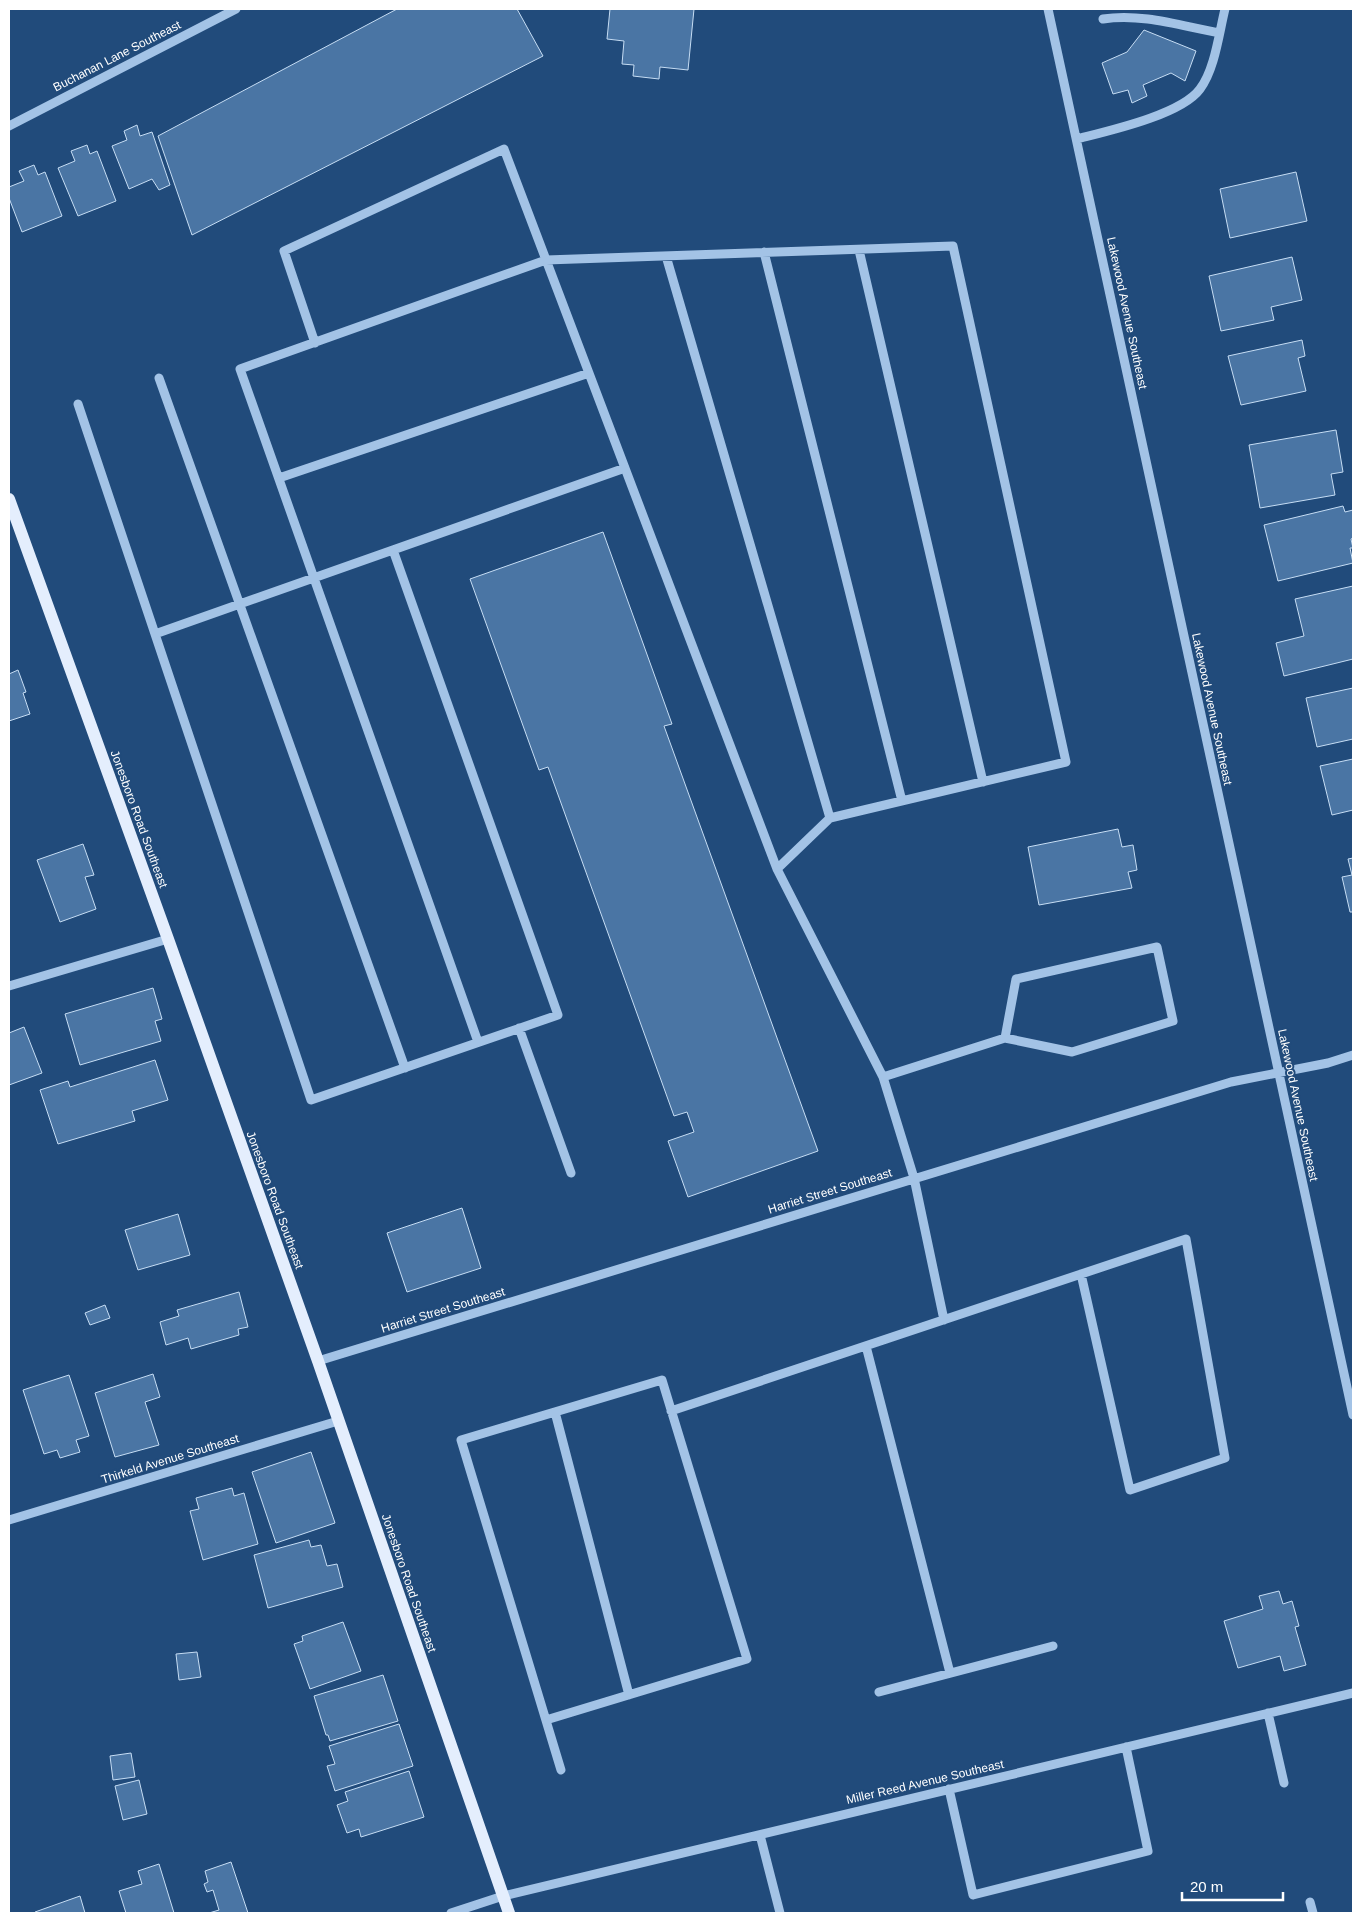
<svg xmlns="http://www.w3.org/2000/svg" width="1362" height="1922" font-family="Helvetica,sans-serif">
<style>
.building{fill:#4a75a4;stroke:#c6ddf4}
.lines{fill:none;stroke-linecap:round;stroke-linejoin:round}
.minor{stroke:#a3c3e6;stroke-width:9}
.major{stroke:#e4eefd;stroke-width:12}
.labels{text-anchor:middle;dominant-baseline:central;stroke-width:4;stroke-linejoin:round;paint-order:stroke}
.street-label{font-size:12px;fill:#fff;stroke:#214b7b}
</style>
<rect width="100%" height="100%" fill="#214b7b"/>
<path class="building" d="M397 9H517L543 56 192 235 158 136Z
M610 9H694L688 70 660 67 659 79 633 76 634 65 622 64 624 41 607 39Z
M1144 30 1196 51 1185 81 1171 73 1143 85 1147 96 1132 103 1128 90 1113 94 1102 63 1127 52Z
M137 125 140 136 152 132 170 185 159 190 152 179 129 189 112 146 127 140 124 131Z
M87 145 90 154 97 151 116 201 78 216 58 168 75 161 71 151Z
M34 165 38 175 45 172 62 216 22 232 9 198V187L24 181 19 171Z
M1296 172 1307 221 1230 238 1220 189Z
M1292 257 1302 300 1271 307 1274 320 1221 331 1209 276Z
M1302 340 1305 356 1298 358 1306 391 1241 405 1228 356Z
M1336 430 1343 472 1331 474 1335 495 1260 508 1249 445Z
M1343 506 1345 512 1353 510V538L1351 539 1353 548H1350L1353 563 1278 581 1264 525Z
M603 532 672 724 664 726 818 1151 688 1197 668 1141 694 1132 687 1112 674 1116 548 767 539 770 470 579Z
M1353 586V659L1284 676 1276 643 1304 636 1295 599Z
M18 670 26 692 23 693 30 714 9 721V674Z
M1353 688V739L1317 747 1306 698Z
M1353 759V810L1332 815 1320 766Z
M1118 829 1122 847 1133 845 1137 870 1128 872 1132 888 1039 905 1028 847Z
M83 844 94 875 85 877 96 909 60 922 37 860Z
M1353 858V912H1350L1342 877 1352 875 1348 859Z
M153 988 162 1019 155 1021 161 1041 80 1065 65 1014Z
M24 1027 42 1073 9 1085V1033Z
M155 1060 168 1100 132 1111 135 1121 58 1144 40 1090 68 1081 70 1087Z
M462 1208 481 1268 407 1292 387 1233Z
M178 1214 190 1255 138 1270 125 1230Z
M239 1292 248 1327 238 1329 239 1335 191 1349 188 1338 166 1345 160 1322 179 1316 177 1310Z
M105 1305 110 1318 90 1325 85 1313Z
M153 1374 160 1397 145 1402 159 1445 115 1457 95 1393Z
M69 1375 89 1436 76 1440 80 1452 60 1458 57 1450 44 1454 23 1390Z
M311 1452 335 1523 276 1543 252 1472Z
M232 1488 234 1496 244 1493 258 1544 203 1560 190 1511 199 1509 196 1498Z
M309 1540 311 1547 321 1545 327 1566 337 1564 343 1587 268 1608 254 1555Z
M1279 1591 1283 1604 1292 1601 1299 1626 1295 1627 1306 1665 1284 1671 1280 1656 1238 1668 1224 1621 1263 1609 1259 1596Z
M343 1622 361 1671 310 1689 294 1644 303 1641 302 1636Z
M197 1652 201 1677 179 1680 176 1654Z
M383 1675 398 1721 330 1741 328 1735H326L314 1696Z
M399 1724 413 1766 335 1791 327 1766 335 1764 329 1746Z
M131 1753 135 1777 113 1780 110 1756Z
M409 1771 424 1817 361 1837 359 1829 347 1833 337 1805 348 1801 345 1792Z
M139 1780 147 1814 123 1820 115 1786Z
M231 1862 248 1913H209L219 1910 213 1890 207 1892 204 1884 208 1882 205 1871Z
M159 1864 174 1913H126L119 1891 142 1884 138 1871Z
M80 1896 85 1913H35V1912Z"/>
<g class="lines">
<path class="minor" d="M1048 9 1353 1415
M1103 19C1142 13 1181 26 1219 33
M9 126 236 9
M1077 139C1108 131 1181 115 1200 89 1215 69 1219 33 1225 9
M859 250 983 782
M764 252 902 801
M666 256 830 818
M315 343 284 251 504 149 777 869 883 1077 914 1178 944 1320
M159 378 405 1068
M78 404 311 1100 558 1015 393 550
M279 478 589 373
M155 634 625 468
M9 986 168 939
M519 1028 571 1173
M478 1042 240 369 546 260 953 246 1066 762 830 818 777 869
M883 1077 1005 1038 1072 1052 1173 1021 1157 947 1016 979 1005 1038
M866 1346 950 1673
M318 1361 1231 1082 1328 1063 1353 1055
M671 1411 1186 1239 1225 1458 1130 1490 1081 1274
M555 1412 629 1695
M9 1520 338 1421
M879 1692 1053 1646
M1268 1713 1284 1783
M546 1720 747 1659 662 1380 461 1440 561 1770
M949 1789 973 1895 1148 1851 1126 1747
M760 1835 780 1913
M1310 1902 1313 1913
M451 1913 503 1896 1353 1693"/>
<path class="major" d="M9 499 168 939 318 1361 509 1913"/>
</g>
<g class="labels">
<g class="street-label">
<text transform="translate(117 56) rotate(-27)">Buchanan Lane Southeast</text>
<text transform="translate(1127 313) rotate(78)">Lakewood Avenue Southeast</text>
<text transform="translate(1212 709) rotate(78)">Lakewood Avenue Southeast</text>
<text transform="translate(139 819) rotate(70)">Jonesboro Road Southeast</text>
<text transform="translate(1298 1105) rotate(78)">Lakewood Avenue Southeast</text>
<text transform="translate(830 1191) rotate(-17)">Harriet Street Southeast</text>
<text transform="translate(275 1200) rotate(70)">Jonesboro Road Southeast</text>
<text transform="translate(443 1310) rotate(-17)">Harriet Street Southeast</text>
<text transform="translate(170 1459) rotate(-17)">Thirkeld Avenue Southeast</text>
<text transform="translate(409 1583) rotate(71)">Jonesboro Road Southeast</text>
<text transform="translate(925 1782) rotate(-13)">Miller Reed Avenue Southeast</text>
</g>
</g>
<rect width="1362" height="1922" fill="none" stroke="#ffffff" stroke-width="20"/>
<path d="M1182 1892v8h101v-8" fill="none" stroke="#ffffff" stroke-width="2.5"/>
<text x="1190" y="1892" font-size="15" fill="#ffffff" stroke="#214b7b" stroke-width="4" paint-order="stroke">20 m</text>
</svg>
